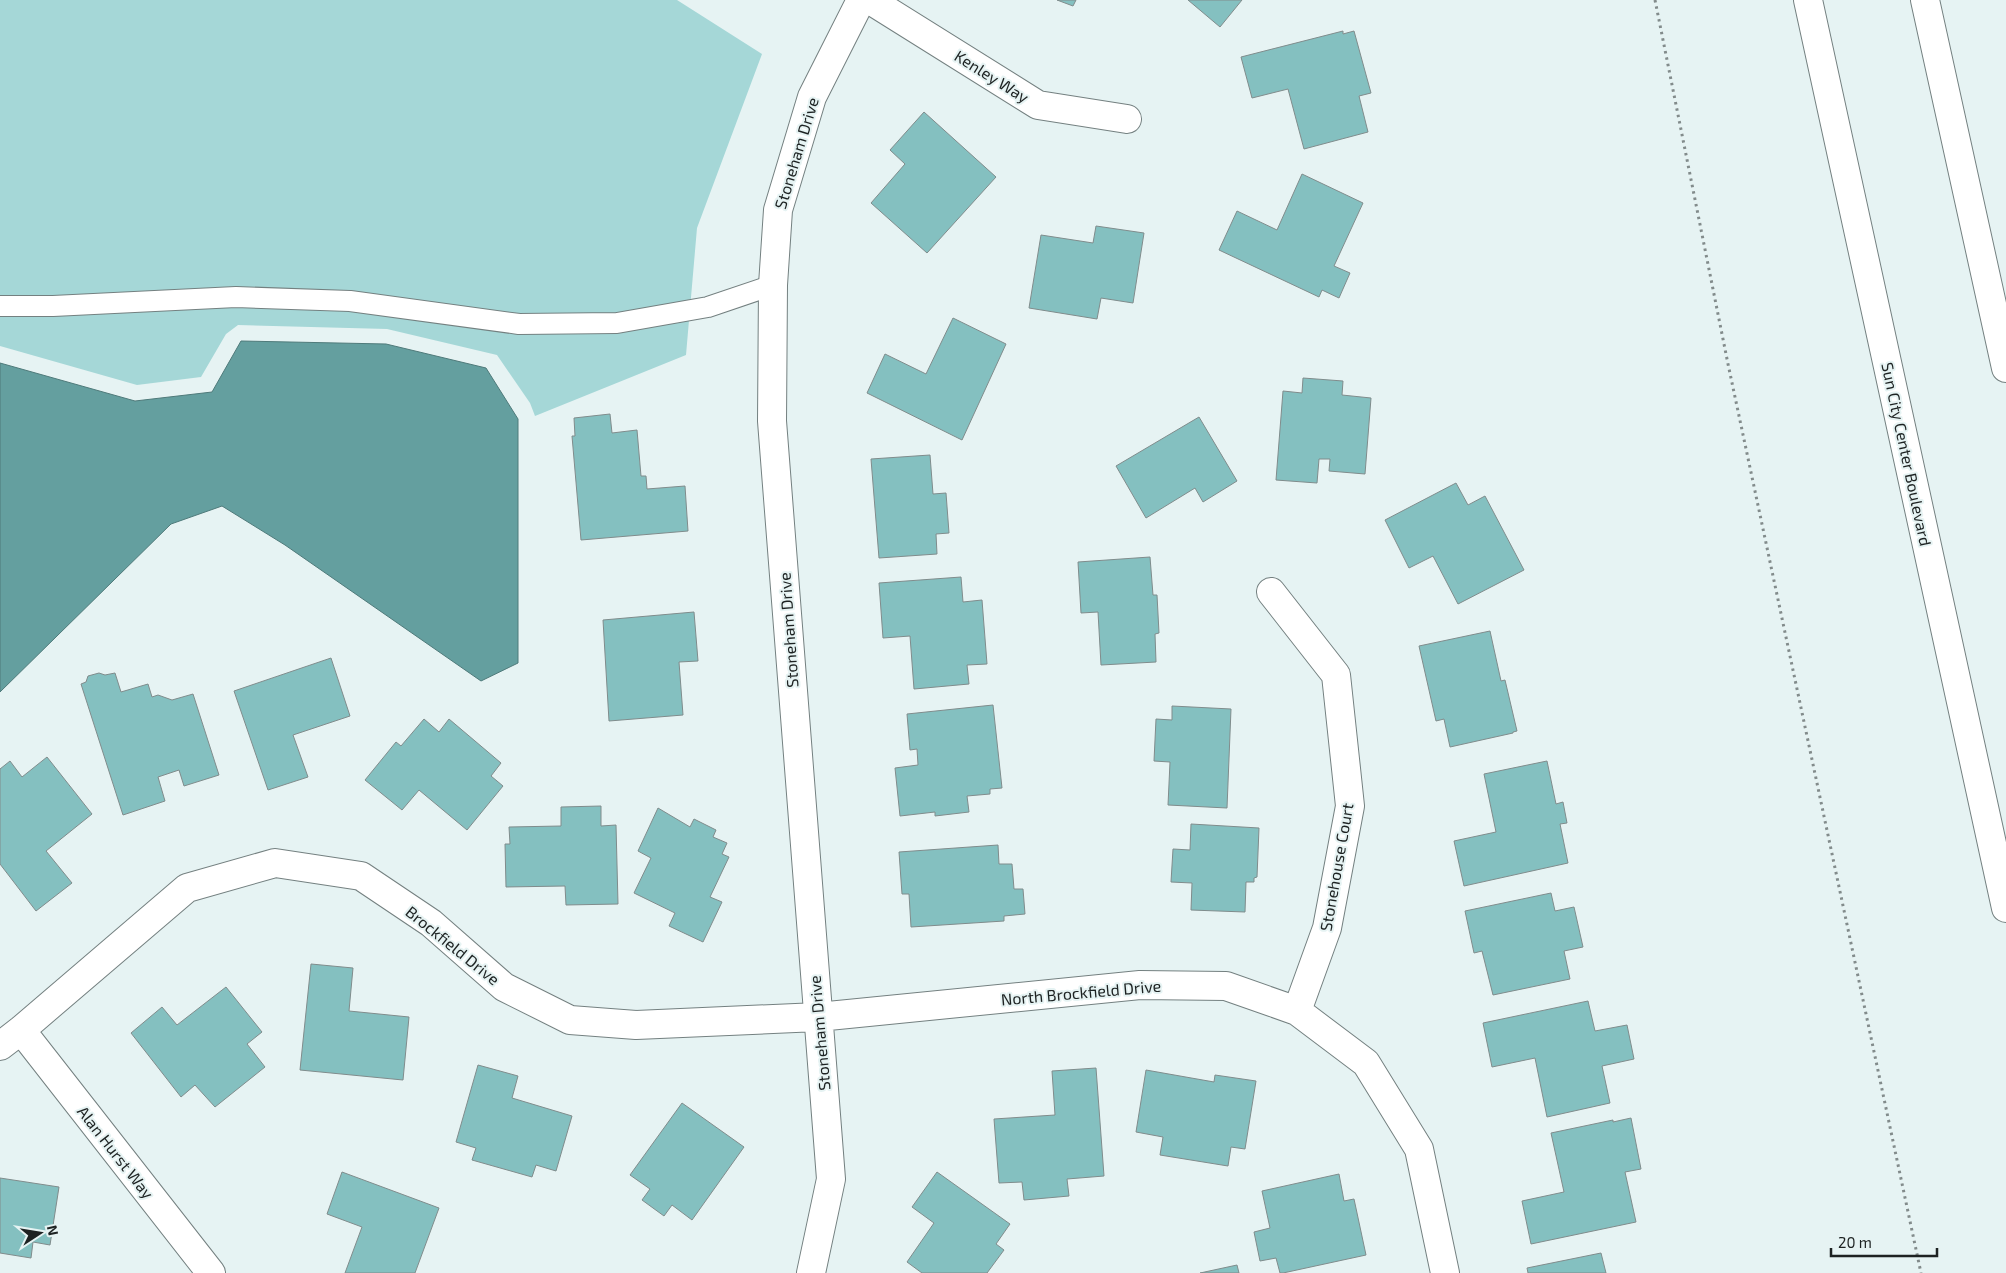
<svg xmlns="http://www.w3.org/2000/svg" width="2006" height="1273" font-family="'Exo 2',sans-serif">
<style>
.green{fill:#a5d7d7}
.water{fill:#649f9f;stroke:#4f7a7a}
.building{fill:#84c0c0;stroke:#808c8c}
.lines{fill:none;stroke-linecap:round;stroke-linejoin:round}
.lane-casing{stroke:#748080;stroke-width:22}
.street-casing{stroke:#748080;stroke-width:30}
.secondary-casing{stroke:#748080;stroke-width:30}
.path{stroke:#828b8b;stroke-width:3;stroke-dasharray:2.5 4;stroke-linecap:butt}
.lane{stroke:#fff;stroke-width:20}
.street{stroke:#fff;stroke-width:28}
.secondary{stroke:#fff;stroke-width:28}
.labels{text-anchor:middle;dominant-baseline:central;stroke-width:4;stroke-linejoin:round;paint-order:stroke}
.street-label{font-size:16px;fill:#1d2222;stroke:#e6f3f3}
</style>
<rect width="100%" height="100%" fill="#e6f3f3"/>
<path class="green" d="M0 0H677L762 54 697 228 686 355 535 416 530 403 497 355 387 329 238 325 226 334 201 377 137 385 0 346Z"/>
<path class="water" d="M241 341 386 344 486 368 518 419V663L481 681 285 545 222 506 171 524 0 692V363L135 401 212 392Z"/>
<path class="building" d="M1057 0H1076L1073 6Z
M1188 0H1242L1220 27Z
M1343 31V34L1354 31 1371 93 1359 96 1368 132 1304 149 1288 89 1252 98 1241 57Z
M924 112 996 177 927 253 871 203 905 164 890 150Z
M1302 174 1363 203 1334 266 1350 273 1339 298 1322 290 1319 297 1219 250 1237 211 1277 230Z
M1096 226 1144 233 1133 303 1101 298 1097 319 1029 308 1041 235 1093 243Z
M953 318 1006 344 962 440 867 393 885 354 926 374Z
M1303 378 1343 381 1342 395 1371 398 1365 474 1329 471 1330 459H1319L1317 483 1276 480 1283 391 1302 393Z
M610 414 612 433 637 430 641 476H646L647 489 685 486 688 531 581 540 572 436H575L574 418Z
M1199 417 1237 481 1203 502 1195 488 1146 518 1116 466Z
M930 455 933 494 946 493 949 533 936 534 937 554 879 558 871 459Z
M1456 483 1468 505 1485 496 1524 570 1458 604 1433 556 1409 568 1385 520Z
M1150 557 1153 595H1157L1159 633 1155 634 1156 662 1101 665 1098 612 1081 613 1078 562Z
M961 577 963 602 982 600 987 664 967 665 969 684 914 689 910 636 883 638 879 583Z
M694 612 698 661 679 662 683 715 609 721 603 620Z
M1490 631 1501 681 1505 680 1517 731 1513 732V733L1450 747 1444 719 1436 721 1419 646Z
M331 658 350 716 293 735 308 777 268 790 234 691Z
M99 673 105 675 115 673 121 692 148 684 152 697 158 695 172 700 193 694 219 775 184 786 179 770 158 777 165 801 123 815 81 684 86 682 88 676Z
M993 705 1002 788 990 789V794L967 796 969 812 935 816V812L900 816 895 768 918 765 917 749 910 750 907 714Z
M1172 706 1231 709 1227 808 1168 805 1170 762 1154 761 1156 719 1172 720Z
M424 719 439 732 449 719 501 763 491 776 503 786 467 830 419 790 402 810 365 780 396 742 401 746Z
M47 757 92 814 46 851 72 883 36 911 0 864V769L10 761 22 777Z
M1547 761 1556 804 1563 802 1567 823 1560 824 1568 863 1464 886 1454 841 1496 832 1484 774Z
M601 806V826L616 825 618 904 566 905 565 886 506 887 505 844H510L509 827 561 826V807Z
M658 808 690 827 694 819 716 830 713 837 727 843 722 854 729 857 710 897 722 902 703 942 669 926 675 913 634 893 651 858 638 851Z
M1191 824 1259 828 1257 877 1254 878V882H1246L1245 912 1191 910 1192 883 1171 882 1173 849 1190 850Z
M998 845 999 864H1012L1014 889H1023L1025 914 1004 916V921L911 927 909 894H902L899 852Z
M1551 893 1555 911 1574 907 1583 947 1564 951 1570 979 1493 995 1482 951 1474 953 1465 911Z
M311 964 353 968 349 1011 409 1017 403 1080 300 1070Z
M226 987 262 1032 247 1044 265 1067 215 1107 195 1085 181 1097 131 1033 162 1007 177 1025Z
M1588 1001 1595 1031 1627 1025 1634 1059 1602 1066 1610 1103 1547 1117 1535 1058 1492 1067 1483 1023Z
M478 1065 518 1076 512 1098 572 1116 556 1171 536 1165 532 1177 472 1160 476 1148 456 1142Z
M1096 1068 1104 1176 1067 1179 1069 1196 1024 1200 1022 1182 999 1183 994 1119 1055 1115 1052 1071Z
M1146 1070 1214 1082 1215 1075 1256 1081 1245 1149 1231 1147 1228 1166 1160 1155 1163 1137 1136 1132Z
M682 1103 744 1147 692 1220 672 1205 664 1216 642 1200 650 1189 630 1175Z
M1631 1118 1641 1169 1625 1172 1636 1222 1531 1244 1522 1201 1564 1192 1551 1133 1613 1120V1122Z
M342 1172 439 1208 415 1273H345L362 1227 327 1214Z
M937 1172 1010 1224 996 1244 1004 1250 987 1273H922L907 1262 934 1223 912 1207Z
M1339 1174 1344 1201 1354 1199 1366 1255 1283 1273H1280L1276 1258 1260 1261 1254 1232 1270 1228 1262 1191Z
M0 1178 59 1187 50 1245 33 1242 31 1258 0 1253Z
M1601 1253 1606 1273H1528L1527 1268Z
M1237 1265 1239 1273H1200Z"/>
<g class="lines">
<defs>
<path id="lane" d="M0 306H53L236 297 350 301 519 324 617 323 708 307 773 285"/>
<path id="street" d="M870 0 1038 105 1127 119
M1271 592 1336 675 1350 806 1327 928 1297 1011
M21 1030 211 1273
M0 1046 21 1030 187 888 275 863 361 876 431 923 504 987 570 1020 636 1025 818 1017 1140 985 1226 986 1297 1011 1366 1063 1419 1149 1445 1273
M811 1273 831 1179 772 421 773 285 778 210 812 97 861 0"/>
<path id="secondary" d="M1808 0 2006 908
M1925 0 2006 368"/>
</defs>
<use href="#lane" class="lane-casing"/>
<use href="#street" class="street-casing"/>
<use href="#secondary" class="secondary-casing"/>
<path class="path" d="M1655 0 1728 364 1921 1273"/>
<use href="#lane" class="lane"/>
<use href="#street" class="street"/>
<use href="#secondary" class="secondary"/>
</g>
<g class="labels">
<g class="street-label">
<text transform="translate(992 76) rotate(32)">Kenley Way</text>
<text transform="translate(796 153) rotate(-73)">Stoneham Drive</text>
<text transform="translate(1907 454) rotate(78)">Sun City Center Boulevard</text>
<text transform="translate(788 630) rotate(-94)">Stoneham Drive</text>
<text transform="translate(1336 867) rotate(-80)">Stonehouse Court</text>
<text transform="translate(453 945) rotate(39)">Brockfield Drive</text>
<text transform="translate(1081 992) rotate(-5)">North Brockfield Drive</text>
<text transform="translate(819 1033) rotate(-95)">Stoneham Drive</text>
<text transform="translate(116 1152) rotate(52)">Alan Hurst Way</text>
</g>
</g>
<g transform="translate(40 1233) rotate(78)" stroke="#e6f3f3" stroke-width="4" paint-order="stroke">
<path d="M0-4L9 19L0 12L-9 19Z" fill="#1d2222"/>
<text y="-8" font-size="14" font-weight="bold" text-anchor="middle" fill="#1d2222">N</text>
</g>
<path d="M1831 1248v8h106v-8" fill="none" stroke="#1d2222" stroke-width="2.5"/>
<text x="1838" y="1248" font-size="15" fill="#1d2222" stroke="#e6f3f3" stroke-width="4" paint-order="stroke">20 m</text>
</svg>
